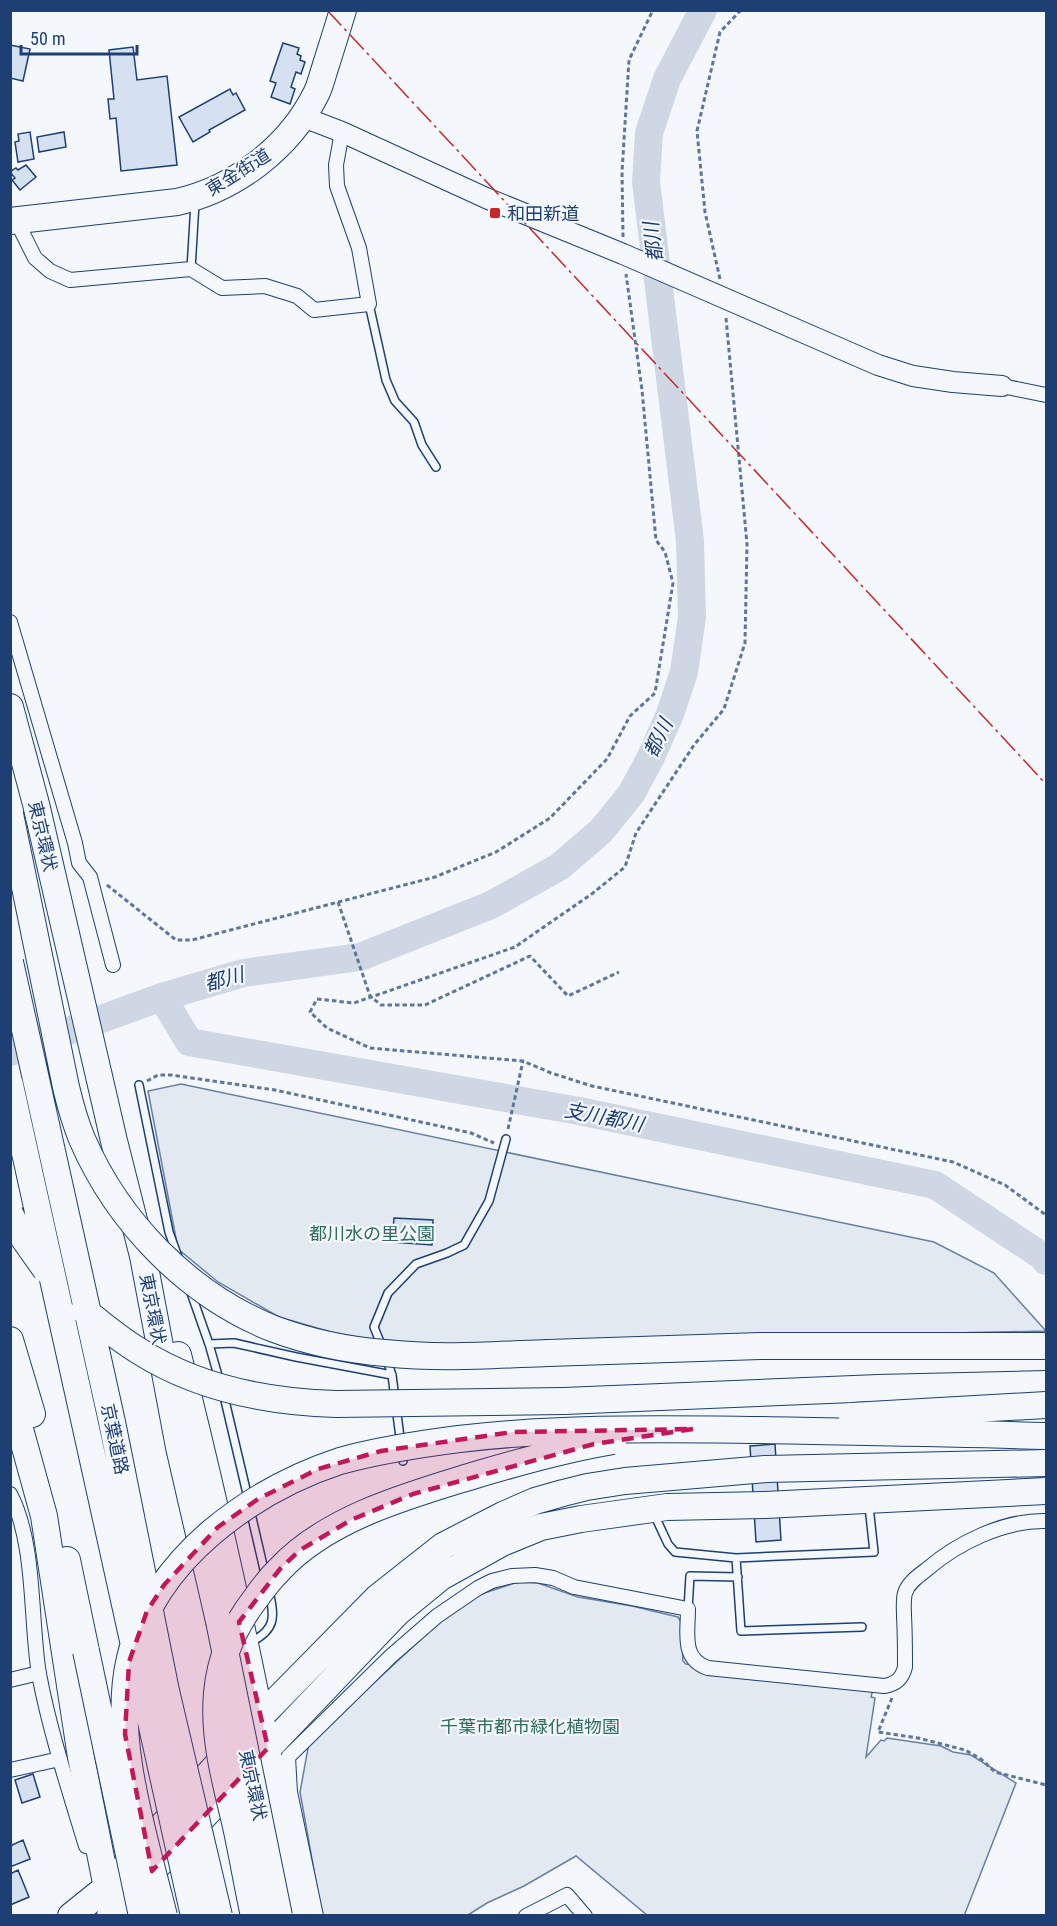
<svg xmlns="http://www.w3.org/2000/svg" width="1057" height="1926" font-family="'Roboto Condensed','Noto Sans JP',sans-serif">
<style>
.green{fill:#e3e9f0;stroke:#687fa3;stroke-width:1.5}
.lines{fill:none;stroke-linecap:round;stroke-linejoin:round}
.river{stroke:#cfd7e4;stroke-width:28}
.building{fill:#d5e0f0;stroke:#1d3f73;stroke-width:1.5}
.lane-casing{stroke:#1d3f73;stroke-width:10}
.street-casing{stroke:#1d3f73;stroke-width:16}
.secondary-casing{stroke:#1d3f73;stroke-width:22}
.highway-casing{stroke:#1d3f73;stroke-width:28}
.path{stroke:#5e769c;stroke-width:3;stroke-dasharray:4.5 3;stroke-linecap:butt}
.lane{stroke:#f4f7fb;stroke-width:7}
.street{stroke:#f4f7fb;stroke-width:14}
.secondary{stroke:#f4f7fb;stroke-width:20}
.highway{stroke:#f4f7fb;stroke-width:26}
.highway-bridge-casing{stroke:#1d3f73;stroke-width:28;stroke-linecap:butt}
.highway-bridge{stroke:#f4f7fb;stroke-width:26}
.power{stroke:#c62828;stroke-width:1.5;stroke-dasharray:21 4.5 3 4.5;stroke-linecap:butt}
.marked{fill:#c2185b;fill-opacity:0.2;stroke:#c2185b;stroke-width:4.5;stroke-dasharray:12 8;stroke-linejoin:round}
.poi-dot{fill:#c62828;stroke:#f4f7fb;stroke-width:2}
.labels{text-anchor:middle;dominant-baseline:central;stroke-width:4.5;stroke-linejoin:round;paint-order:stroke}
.street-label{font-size:18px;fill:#1d3f73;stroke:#f4f7fb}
.poi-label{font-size:18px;fill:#1d3f73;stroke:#f4f7fb;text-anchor:start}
.park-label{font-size:18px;fill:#2c6c60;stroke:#f4f7fb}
.water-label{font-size:20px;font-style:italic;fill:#1d3f73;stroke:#f4f7fb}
</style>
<rect width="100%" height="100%" fill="#f4f7fb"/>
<path class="green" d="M181 1084 934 1242 994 1273 1046 1331 418 1345 348 1337 279 1317 218 1282 178 1249 148 1091Z
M518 1582 538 1583 578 1597 632 1606 678 1617 681 1622 683 1661 686 1664 873 1689 871 1697 875 1698 866 1757 881 1740 884 1741 887 1738 941 1746 953 1752 971 1755 1016 1783 964 1916 647 1915 576 1856 524 1886 487 1903 468 1915H322L300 1792 309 1743 445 1617 475 1596Z"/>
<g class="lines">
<path class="river" d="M162 997 189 1042 579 1111 935 1185 1042 1256 1046 1261
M10 1052 162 997 243 973 360 957 491 905 559 867 601 831 631 794 650 759 670 714 684 672 692 617 690 541 646 182 649 133 667 79 703 10"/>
</g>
<path class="building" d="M283 43 299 48 297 54 301 56 300 60 305 62 301 74 296 72 291 87 295 89 290 104 271 97 276 83 270 81Z
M10 45 30 49 23 81 10 78Z
M133 47 137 80 167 76 177 165 121 171 116 118 110 119 108 99H114L109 50Z
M230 89 233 95 236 93 245 110 209 130 210 132 193 142 179 117Z
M30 132 34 159 18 162 15 142 19 141 18 134Z
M64 132 66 147 39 152 37 137Z
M26 165 36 177 20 190 12 180 15 178 10 172 16 168 18 170Z
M394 1218 433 1220 432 1245 392 1242Z
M775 1444 781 1540 756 1542 750 1446Z
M33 1774 40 1797 22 1803 15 1780Z
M23 1840 30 1859 10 1867V1846Z
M18 1870 29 1897 10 1905V1874Z"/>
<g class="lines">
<defs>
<path id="lane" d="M191 269 195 203
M369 304 386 380 395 401 414 422 422 445 436 467
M139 1085 169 1232 178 1257
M190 1290 209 1344 219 1379
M209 1344 234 1343 296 1357 392 1375
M382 1347 374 1327 388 1293 416 1264 447 1253 464 1245 489 1201 506 1139
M387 1360 392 1375 403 1461
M223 1392 248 1498
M250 1509 265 1574
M654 1514 668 1544 675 1552 736 1558 741 1631 862 1627
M736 1558 874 1552 869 1506
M688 1609 690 1576 738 1577
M249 1643C276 1630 275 1618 269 1591"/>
<path id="street" d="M16 220 35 258 50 271 70 280 191 269 222 288 265 286 297 296 314 310 369 304 359 248 337 186 336 165 342 132
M1002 386 1046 395
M10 622 75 843 79 863 90 877 113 965
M10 1494C36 1543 30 1620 39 1674 50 1732 69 1790 86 1846L98 1848
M10 1680 39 1673
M10 1770 60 1759
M316 1916 290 1792 288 1757 391 1656 437 1616 478 1588 492 1581 512 1576 535 1575 553 1578 574 1587 688 1609C688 1633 681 1659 708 1668L884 1686C896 1684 902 1679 905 1667 905 1650 905 1633 904 1616 904 1609 903 1600 905 1593 908 1583 918 1576 926 1570 957 1543 1004 1520 1046 1521
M526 1916 567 1895 585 1916"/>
<path id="secondary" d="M303 117 342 132 486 198 623 254 878 365 913 376 953 382 1002 386"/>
<path id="highway" d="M10 221 177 202C235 189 289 148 316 94 320 86 322 77 325 68 331 49 337 30 343 10
M10 707 36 804 114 1141 143 1256 179 1447 219 1621
M10 1340 32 1414
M548 1353 760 1346H1046
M178 1355C225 1540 264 1728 299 1916
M10 1393 44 1516 81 1757 109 1898
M564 1401 878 1388 1046 1384
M67 1560 86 1651
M71 1916 107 1887 261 1716 377 1598 443 1546 503 1515 535 1501 563 1493 587 1487 625 1481 766 1469 1046 1463
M110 1916 268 1748 397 1613 441 1577 502 1543 541 1527 581 1519 667 1507 765 1505 1046 1491"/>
</defs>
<use href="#lane" class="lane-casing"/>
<use href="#street" class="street-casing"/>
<use href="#secondary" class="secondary-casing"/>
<use href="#highway" class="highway-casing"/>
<path class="path" d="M623 237 622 172 629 60 653 10
M720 279 705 212 697 131 720 32 741 10
M726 318 747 544 745 643 724 709 694 745 636 833 625 867 593 893 515 947 354 1003 317 999 310 1012 327 1028 370 1048 523 1061 551 1073 592 1086 953 1162 1005 1185 1046 1215
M107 885 176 940H192L435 877 496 852 550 818 607 759 630 716 655 693 673 583 665 552 656 540 642 390 626 274
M338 902 370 996 381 1005H425L530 956 568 996 619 972
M147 1081 158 1075H171L275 1090 471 1133 494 1143
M508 1129 523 1061
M892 1698 878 1732 918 1738 965 1750 981 1759 995 1772 1046 1785"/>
<use href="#lane" class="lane"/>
<use href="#street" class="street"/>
<use href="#secondary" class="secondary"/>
<use href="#highway" class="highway"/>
<defs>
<path id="highway-bridge" d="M10 814 66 1087C70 1104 75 1122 82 1139 118 1222 188 1295 274 1329 309 1342 348 1350 385 1353 439 1359 494 1355 548 1353
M10 962 112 1422 166 1691 219 1916
M10 1085 194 1916
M10 1214 22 1236 46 1270
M84 1310C101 1324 119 1339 139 1351 197 1388 268 1402 336 1404L564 1401
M852 1416 1046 1405
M219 1621 279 1916
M86 1651 142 1916
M164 1916C145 1839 111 1736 130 1658 142 1608 173 1565 212 1532 249 1501 294 1476 340 1461 379 1450 420 1444 459 1439 561 1427 657 1429 759 1430 855 1432 951 1433 1046 1436
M254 1916C247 1884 242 1853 235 1822 225 1780 213 1737 217 1693 220 1658 235 1625 256 1598 263 1588 271 1578 279 1570 327 1518 407 1496 472 1476 519 1462 565 1449 613 1441"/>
</defs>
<use href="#highway-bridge" class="highway-bridge-casing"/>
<use href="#highway-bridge" class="highway-bridge"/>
<path class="power" d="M327 10 1046 784"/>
</g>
<path class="marked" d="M693 1429 594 1444 413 1494 351 1520 300 1550 280 1569 239 1622 268 1748 152 1871 125 1734 129 1662 147 1611 164 1585 218 1527 258 1499 318 1469 381 1451 513 1432Z"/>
<rect class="poi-dot" x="489" y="207" width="12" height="12" rx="3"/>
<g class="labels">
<g class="street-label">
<text transform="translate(238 172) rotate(-32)">東金街道</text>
<text transform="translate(43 836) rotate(77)">東京環状</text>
<text transform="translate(153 1309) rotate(79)">東京環状</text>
<text transform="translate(115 1439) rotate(78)">京葉道路</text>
<text transform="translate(253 1785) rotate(78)">東京環状</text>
</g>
<g class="poi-label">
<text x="507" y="213">和田新道</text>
</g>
<g class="park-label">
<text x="372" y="1233">都川水の里公園</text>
<text x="530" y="1726">千葉市都市緑化植物園</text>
</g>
<g class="water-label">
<text transform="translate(653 242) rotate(-97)">都川</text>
<text transform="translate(658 738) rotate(-64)">都川</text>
<text transform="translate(224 979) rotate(-15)">都川</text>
<text transform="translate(604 1117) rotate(11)">支川都川</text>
</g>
</g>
<rect width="1057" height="1926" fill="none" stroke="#1d3f73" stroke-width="24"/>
<path d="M21 45v9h116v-9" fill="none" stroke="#1d3f73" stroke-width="3"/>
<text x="30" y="45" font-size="18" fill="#1d3f73" stroke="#f4f7fb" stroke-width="4.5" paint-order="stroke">50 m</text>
</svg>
